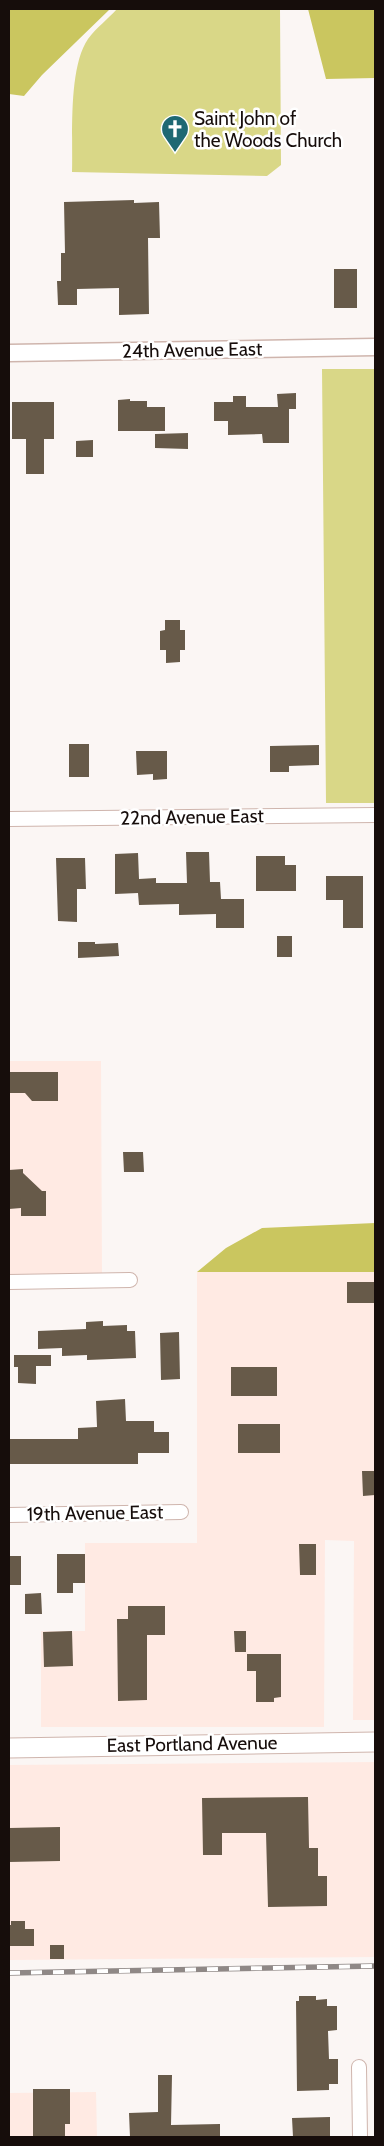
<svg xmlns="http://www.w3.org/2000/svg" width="384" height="2146" font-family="Cabin,sans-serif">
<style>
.built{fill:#ffeae3}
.green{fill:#d9d787}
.forest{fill:#cac65f}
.building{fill:#675a49}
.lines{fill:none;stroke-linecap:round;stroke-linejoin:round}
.minor-casing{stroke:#cfb5ad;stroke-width:16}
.tertiary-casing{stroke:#cfb5ad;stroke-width:19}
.secondary-casing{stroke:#cfb5ad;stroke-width:21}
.minor{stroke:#fff;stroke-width:14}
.tertiary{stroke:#fff;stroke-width:16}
.secondary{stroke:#fff;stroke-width:19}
.rail-casing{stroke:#8f8886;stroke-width:5.5}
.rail{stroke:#fff;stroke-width:4;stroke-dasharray:11;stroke-linecap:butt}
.labels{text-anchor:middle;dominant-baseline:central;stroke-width:5;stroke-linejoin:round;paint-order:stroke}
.poi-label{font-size:19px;fill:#160d0b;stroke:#fff;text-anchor:start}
.street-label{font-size:19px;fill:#160d0b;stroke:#fff}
</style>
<rect width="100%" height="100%" fill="#fbf6f4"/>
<path class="built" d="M9 1061H101L102 1274 9 1275Z
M197 1272H375V1720H353L354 1541 325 1540 324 1727H41V1631H85V1543H197Z
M375 1762V1957L9 1960V1765Z
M96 2092 97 2137H9V2093Z"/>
<path class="green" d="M117 9H280L281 165 267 176 72 172C73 137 68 68 88 39 96 28 108 19 117 9Z
M322 369H375V803H326Z"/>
<path class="forest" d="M9 9H110L42 75 24 96 9 94Z
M308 9H375V78L326 79Z
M375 1223V1272H197L226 1248 262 1228Z"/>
<path class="building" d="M134 200V203L159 202 160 238H148L149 314 119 315V288L77 289V305H58L57 281H61V253H65L64 202Z
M334 269H357V308H334Z
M296 393V409H289V443H263L262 434 228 435V421H214V402H233V396H246V407H278L277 394Z
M130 399V401H147V407H165V431H118V400Z
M12 402H54V439H44V474H26V439H12Z
M188 433V449L155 448V434Z
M93 440V457H76V441Z
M165 620H180V630H185V650H180V662L166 663V650H160V631L165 630Z
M69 744H89V777H69Z
M319 745V765L289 766V772H270V746Z
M136 751H167V779L153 780V774L137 775Z
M186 852H209L210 882H220L221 899H244V928H216V914L179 915V904L139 905 138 893 115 894V854L138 853 139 879 156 878V883H187Z
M256 856H285V865H296V891H256Z
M56 858H85L86 889H77V922L58 921Z
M326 876H363V928H343V900H326Z
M277 936H292V957H277Z
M78 942H95V944L118 943 119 956 78 958Z
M9 1072H58V1101H32L25 1093H9Z
M123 1152H143L144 1172H124Z
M23 1169V1173L42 1191H46V1216H21V1208L9 1209V1170Z
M347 1282H375V1303H347Z
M103 1321V1326L127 1325V1331H135L136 1358 87 1360V1355L62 1356V1348L38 1349V1331L86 1329V1322Z
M179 1332 180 1379 161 1380 160 1333Z
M14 1355H51V1366H36V1384L18 1383V1367H14Z
M231 1367H277V1396H231Z
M125 1399 126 1421H154V1432H169V1453H138V1464H9V1439H78V1428L97 1427 96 1401Z
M238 1424H280V1453H238Z
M362 1471H375V1495L363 1496Z
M299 1544H316V1575H300Z
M57 1554H85V1583H73V1593H57Z
M9 1556H21V1585H9Z
M41 1593 42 1614H25V1594Z
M128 1606H165V1635H147V1700L118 1701 117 1619H128Z
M72 1631 73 1666 44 1667 43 1632Z
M234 1631H246V1652H235Z
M247 1654H281V1697L274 1698V1702H256V1671H247Z
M308 1797 309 1848H318V1876H327V1906L268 1907 266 1833H222V1855H203L202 1798Z
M60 1827V1861L9 1862V1828Z
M11 1921H25V1929H34V1946H9V1925H11Z
M50 1945H64V1959H50Z
M299 1996H316V2000L327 1999V2006H337V2030L328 2031 329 2059H338V2084H329V2090L297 2091 296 2001H299Z
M158 2075H172L171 2125 220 2124V2137H130L129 2113 158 2112Z
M33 2089H70V2124H65V2137H33Z
M330 2117V2137H293L292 2118Z"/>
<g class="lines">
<defs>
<path id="minor" d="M9 819 375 815
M9 1282 130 1280
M9 1515 181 1512
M359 2067 360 2137"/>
<path id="tertiary" d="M9 353 375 347"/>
<path id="secondary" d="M9 1748 375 1742"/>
</defs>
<use href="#minor" class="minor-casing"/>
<use href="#tertiary" class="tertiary-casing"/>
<use href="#secondary" class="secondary-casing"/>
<use href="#minor" class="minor"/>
<use href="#tertiary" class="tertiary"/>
<use href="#secondary" class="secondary"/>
<defs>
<path id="rail" d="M9 1973 375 1966"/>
</defs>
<use href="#rail" class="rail-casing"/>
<use href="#rail" class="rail"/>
</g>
<defs>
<symbol id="church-pin" viewBox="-11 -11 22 30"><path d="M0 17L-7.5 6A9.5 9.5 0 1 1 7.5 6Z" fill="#1e6873" stroke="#fff"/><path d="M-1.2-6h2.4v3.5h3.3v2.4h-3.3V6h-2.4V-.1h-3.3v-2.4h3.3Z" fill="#fff"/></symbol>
</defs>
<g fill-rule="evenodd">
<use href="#church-pin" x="159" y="113" width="32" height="43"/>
</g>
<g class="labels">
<g class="poi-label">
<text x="194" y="118">Saint John of<tspan x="194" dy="22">the Woods Church</tspan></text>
</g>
<g class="street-label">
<text transform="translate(192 350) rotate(-1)">24th Avenue East</text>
<text transform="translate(192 817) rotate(-1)">22nd Avenue East</text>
<text transform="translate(95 1513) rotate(-1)">19th Avenue East</text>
<text transform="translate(192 1744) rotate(-1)">East Portland Avenue</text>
</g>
</g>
<rect width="384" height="2146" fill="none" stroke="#160d0b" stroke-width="20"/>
</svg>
